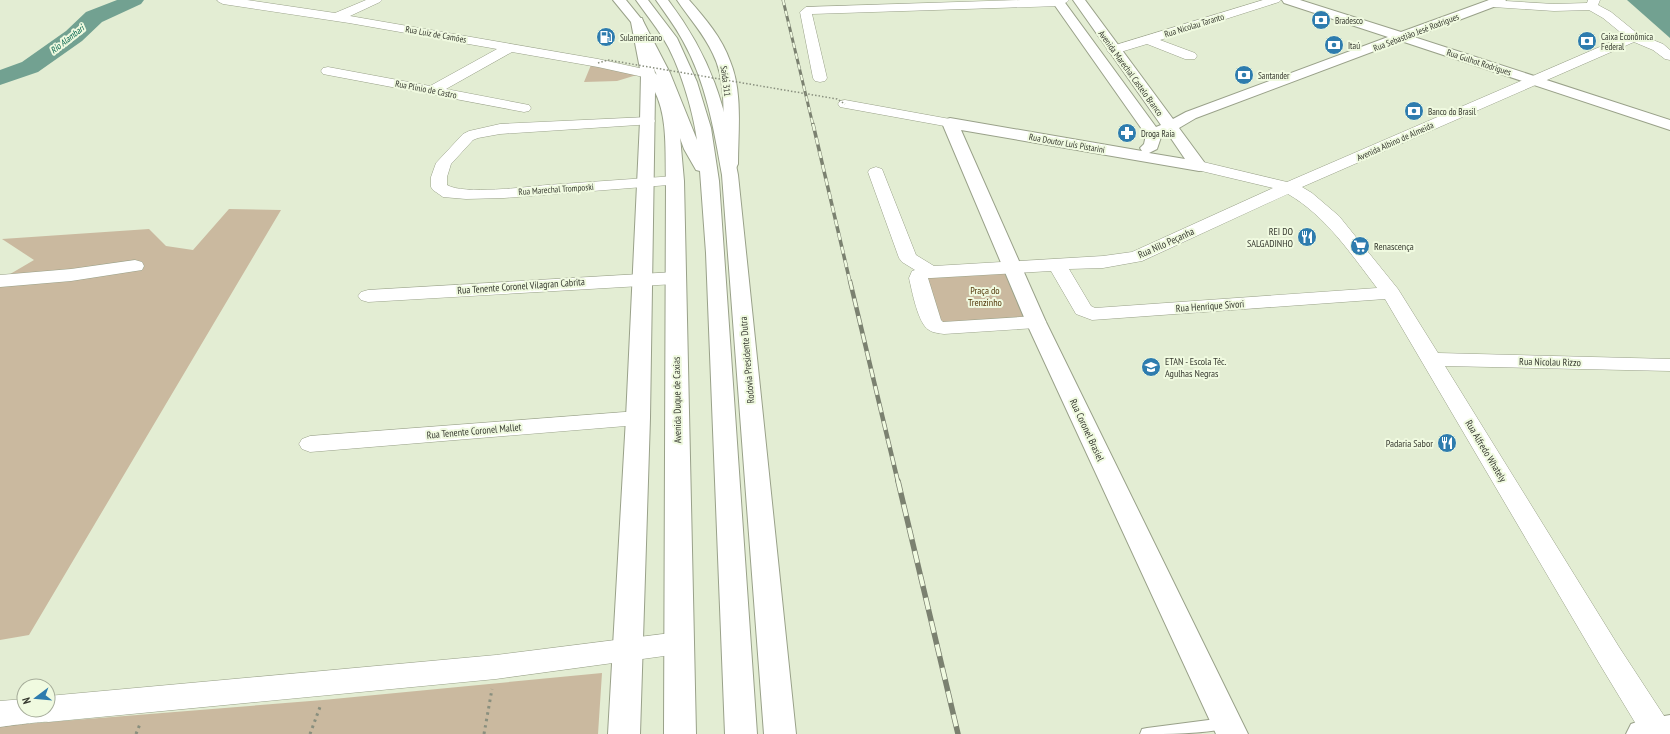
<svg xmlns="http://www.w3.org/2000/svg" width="1670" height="734" font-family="'PT Sans Narrow',sans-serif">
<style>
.green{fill:#cab99f}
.water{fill:#72a191}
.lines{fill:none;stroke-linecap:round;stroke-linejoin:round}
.river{fill:#72a191;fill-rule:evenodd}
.lane-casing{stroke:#99a189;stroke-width:2}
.street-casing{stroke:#99a189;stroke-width:1}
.secondary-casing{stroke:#99a189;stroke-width:2}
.highway-casing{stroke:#99a189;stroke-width:2}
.path{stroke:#898f7e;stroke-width:3;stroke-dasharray:2.5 4;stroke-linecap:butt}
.lane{fill:#fff;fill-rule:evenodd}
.street{fill:#fff;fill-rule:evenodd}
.secondary{fill:#fff;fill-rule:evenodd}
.highway{fill:#fff;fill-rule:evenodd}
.rail-far3-casing{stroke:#7b8170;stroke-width:3}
.rail-far2-casing{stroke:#7b8170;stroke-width:3.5}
.rail-far1-casing{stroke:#7b8170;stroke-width:4.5}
.rail-casing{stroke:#7b8170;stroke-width:5.5}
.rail-far3{stroke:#f0fae0;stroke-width:2;stroke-dasharray:5.5;stroke-linecap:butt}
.rail-far2{stroke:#f0fae0;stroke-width:2.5;stroke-dasharray:7;stroke-linecap:butt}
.rail-far1{stroke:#f0fae0;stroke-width:3;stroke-dasharray:9;stroke-linecap:butt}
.rail{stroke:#f0fae0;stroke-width:4;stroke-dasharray:12;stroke-linecap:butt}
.path-bridge{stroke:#898f7e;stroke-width:1.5;stroke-dasharray:1.5 2;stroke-linecap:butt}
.labels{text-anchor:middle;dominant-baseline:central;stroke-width:4;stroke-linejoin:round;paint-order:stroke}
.far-poi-label{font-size:9px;fill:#373a30;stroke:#f0fae0;text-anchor:start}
.far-street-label{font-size:9px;fill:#373a30;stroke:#f0fae0}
.far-water-label{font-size:9px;font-style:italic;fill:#05644e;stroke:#f0fae0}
.poi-label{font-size:10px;fill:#373a30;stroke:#f0fae0;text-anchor:end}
.street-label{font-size:10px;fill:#373a30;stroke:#f0fae0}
.park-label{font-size:10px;fill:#53390b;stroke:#f0fae0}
</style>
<rect width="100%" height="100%" fill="#e3edd3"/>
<path class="green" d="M591 65 640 74 617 81 584 82Z
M229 209 281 210 29 635 0 640V280L34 260 2 239 149 229 166 246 193 250Z
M1008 269 1026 318 937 325 922 276Z
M602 673 598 734H0V726L323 700Z"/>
<path class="water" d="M1627 0H1670V38Z"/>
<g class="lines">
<path class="river" d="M117 0H144L141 4 102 22 82 41 38 72 0 85V70L22 62 66 31 86 12Z"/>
<defs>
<path id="lane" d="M1224 718 1229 720 1231 724 1229 728C1202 734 1168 734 1140 734L1142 729 1147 728Z"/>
<path id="street" d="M217 0H247L335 13 366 0H382L380 2 350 16 598 59 653 71 655 74 653 77 648 78 598 67 512 52 446 89 529 105 531 108 529 111 524 112 328 75 323 74 321 71 323 68 328 67 430 86 497 49 349 23 223 4 219 2Z
M1021 0H1069L1067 2 1059 6 812 14 827 78 825 81 820 82 815 81 813 78 800 12 806 7Z
M1263 0H1281L1279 2 1160 40 1195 53 1197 56 1195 59H1185L1147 44 1114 54 1109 53 1107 50 1109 47Z
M1489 0 1554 4 1587 3 1588 0H1600L1598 5 1611 12 1638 34 1663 44 1670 50V60L1665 59 1653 50 1634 42 1302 187 1312 193 1339 216 1398 289 1438 353 1670 359V371L1445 366 1619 647 1670 725V734H1642L1599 663 1385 299 1092 320 1076 314 1051 271 931 278H928L941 320 943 322 1036 316 1043 318 1046 322 1043 326 1036 328 944 334C939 333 933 333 929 330 918 324 912 291 909 278L912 271 915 270 902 262 899 258 868 172 870 169 876 167 882 169 916 255 934 266 1103 256 1132 252 1273 188 1193 169 1191 166 1193 163 1199 161 1287 182 1625 36 1603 18 1589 10 1554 11 1493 7 1489 6 1487 3ZM1288 194C1326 216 1351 254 1377 288L1095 308 1091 306 1069 269 1103 268 1142 261Z
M845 100 950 119 955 120 957 123 955 126 950 127 840 107 838 104 840 101Z
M648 117 653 118 655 121 653 124 500 134 478 138 473 140 451 164 447 177V185C464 195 526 187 547 185 590 182 632 179 675 176L681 178 683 181 681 184 504 198 466 199 443 197 433 190 431 187V177L436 163 463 134 469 131 500 124Z
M135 260 142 262 144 266 142 270 71 281 0 287V275L71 269Z
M675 272 682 274 684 278 682 282 675 284 368 302 361 300 358 296 361 292 368 290Z
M638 411 646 413 649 418 646 423 638 425 310 452 302 449 299 444 302 439 310 436Z
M679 632 689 635 693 643 689 651 679 654 496 679 48 722C44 721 8 726 0 727V701L24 699V710H48V696L496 655Z"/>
<path id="secondary" d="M613 0H626L643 21 655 73 664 81 672 96 679 125 684 181 696 734H664L666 181C665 153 668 118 655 92L650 418 640 734H608L626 418 640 121 641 74 631 22Z
M677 0H689C705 18 722 38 730 61 743 92 738 131 738 164L736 168 730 169 724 168 722 164C722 129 729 86 713 54 704 34 689 18 677 0Z
M1051 0H1063L1156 127 1161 125 1073 0H1085L1173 119 1186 112 1388 37 1284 3 1282 0H1300L1401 32 1489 0H1506L1504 3 1414 37 1670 120V130L1401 41 1196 118 1179 128 1207 166 1205 170 1199 171 961 130 1046 322 1248 734H1216L1026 322 942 123 944 120 950 118 1142 151 1140 148 1144 144 1146 135ZM1168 134 1185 159 1149 153 1157 149 1161 137Z
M1670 715V734H1626L1631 724 1642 720Z"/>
<path id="highway" d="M636 0H648L677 38 697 82 711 128 719 181 724 253 757 734H725L706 253 700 171 696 170 684 149 656 73 631 21 632 18H642L643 21 670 73 697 140C693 110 679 63 663 38 655 25 645 13 636 0Z
M656 0H668C712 58 725 105 738 175L796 734H764L722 175C714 129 706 82 683 41 675 26 665 13 656 0Z"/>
</defs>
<use href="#lane" class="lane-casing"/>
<use href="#street" class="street-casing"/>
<use href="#secondary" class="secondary-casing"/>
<use href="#highway" class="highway-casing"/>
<path class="path" d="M136 734 140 724
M310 734 320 707
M484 734 492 689"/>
<use href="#lane" class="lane"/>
<use href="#street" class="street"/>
<use href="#secondary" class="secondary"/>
<use href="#highway" class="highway"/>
<defs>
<path id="rail-far3" d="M783 0 813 125"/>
<path id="rail-far2" d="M813 124 850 282"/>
<path id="rail-far1" d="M850 281 898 482"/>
<path id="rail" d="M898 481 958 734"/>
</defs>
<use href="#rail-far3" class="rail-far3-casing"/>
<use href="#rail-far2" class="rail-far2-casing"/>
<use href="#rail-far1" class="rail-far1-casing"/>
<use href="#rail" class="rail-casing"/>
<use href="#rail-far3" class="rail-far3"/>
<use href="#rail-far2" class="rail-far2"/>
<use href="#rail-far1" class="rail-far1"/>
<use href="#rail" class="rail"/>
<path class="path-bridge" d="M598 63 608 60 837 99 845 104"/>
</g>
<defs>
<symbol id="bank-disc" viewBox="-11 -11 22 22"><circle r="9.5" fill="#2e7cae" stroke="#f0fae0"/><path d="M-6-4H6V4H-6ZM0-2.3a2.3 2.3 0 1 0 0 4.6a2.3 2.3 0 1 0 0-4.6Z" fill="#fff"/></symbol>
<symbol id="fuel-disc" viewBox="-11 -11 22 22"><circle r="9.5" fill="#2e7cae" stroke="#f0fae0"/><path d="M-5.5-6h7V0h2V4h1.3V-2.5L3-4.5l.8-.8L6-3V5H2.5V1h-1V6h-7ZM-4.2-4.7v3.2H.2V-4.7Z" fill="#fff"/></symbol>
<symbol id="pharmacy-disc" viewBox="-11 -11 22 22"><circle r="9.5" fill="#2e7cae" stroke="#f0fae0"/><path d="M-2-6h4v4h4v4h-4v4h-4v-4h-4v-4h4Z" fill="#fff"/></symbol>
<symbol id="restaurant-disc" viewBox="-11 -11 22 22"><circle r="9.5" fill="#2e7cae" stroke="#f0fae0"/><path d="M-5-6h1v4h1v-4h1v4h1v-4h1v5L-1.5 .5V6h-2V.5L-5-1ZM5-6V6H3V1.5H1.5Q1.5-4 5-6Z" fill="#fff"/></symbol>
<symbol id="supermarket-disc" viewBox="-11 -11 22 22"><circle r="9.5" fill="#2e7cae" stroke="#f0fae0"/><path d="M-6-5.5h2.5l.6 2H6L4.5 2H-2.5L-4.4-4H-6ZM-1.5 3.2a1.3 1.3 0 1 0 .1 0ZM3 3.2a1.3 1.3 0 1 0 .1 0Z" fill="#fff"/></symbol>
<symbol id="school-disc" viewBox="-11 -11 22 22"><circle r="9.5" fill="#2e7cae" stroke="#f0fae0"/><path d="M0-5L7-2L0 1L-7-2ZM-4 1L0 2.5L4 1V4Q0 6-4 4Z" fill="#fff"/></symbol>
</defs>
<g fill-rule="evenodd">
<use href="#bank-disc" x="1310" y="9" width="22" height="22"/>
<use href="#fuel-disc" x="595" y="26" width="22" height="22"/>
<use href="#bank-disc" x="1576" y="30" width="22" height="22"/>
<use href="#bank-disc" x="1323" y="34" width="22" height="22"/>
<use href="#bank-disc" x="1233" y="64" width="22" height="22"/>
<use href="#bank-disc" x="1403" y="100" width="22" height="22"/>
<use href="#pharmacy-disc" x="1116" y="122" width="22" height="22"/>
<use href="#restaurant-disc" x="1296" y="226" width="22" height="22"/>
<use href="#supermarket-disc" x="1349" y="235" width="22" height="22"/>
<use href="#school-disc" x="1140" y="356" width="22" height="22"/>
<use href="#restaurant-disc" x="1436" y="432" width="22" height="22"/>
</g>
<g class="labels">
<g class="far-poi-label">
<text x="1335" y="20">Bradesco</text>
<text x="1601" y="36">Caixa Econômica<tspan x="1601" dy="10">Federal</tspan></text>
<text x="620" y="37">Sulamericano</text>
<text x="1348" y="45">Itaú</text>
<text x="1258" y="75">Santander</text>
<text x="1428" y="111">Banco do Brasil</text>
<text x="1141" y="133">Droga Raia</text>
</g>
<g class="far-street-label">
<text transform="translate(1194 25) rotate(-17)">Rua Nicolau Taranto</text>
<text transform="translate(1416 32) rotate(-21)">Rua Sebastião Jesé Rodrigues</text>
<text transform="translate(436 34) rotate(10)">Rua Luiz de Camões</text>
<text transform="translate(1479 62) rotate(18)">Rua Gulhot Rodrigues</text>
<text transform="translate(1131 73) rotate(54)">Avenida Marechal Castelo Branco</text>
<text transform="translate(726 81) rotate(82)">Saída 311</text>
<text transform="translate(426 89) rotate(11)">Rua Plinio de Castro</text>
<text transform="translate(1395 141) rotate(-24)">Avenida Albino de Almeida</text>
<text transform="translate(1067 143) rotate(10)">Rua Doutor Luís Pistarini</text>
<text transform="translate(556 189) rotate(-4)">Rua Marechal Tromposki</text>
</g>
<g class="far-water-label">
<text transform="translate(67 39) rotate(-38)">Rio Alambari</text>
</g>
<g class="poi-label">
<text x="1293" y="231">REI DO<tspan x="1293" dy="12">SALGADINHO</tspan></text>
<text x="1374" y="246" text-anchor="start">Renascença</text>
<text x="1165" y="361" text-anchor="start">ETAN - Escola Téc.<tspan x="1165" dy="12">Agulhas Negras</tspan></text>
<text x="1433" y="443">Padaria Sabor</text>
</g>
<g class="street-label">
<text transform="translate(1166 243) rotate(-24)">Rua Nilo Peçanha</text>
<text transform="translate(521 286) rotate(-4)">Rua Tenente Coronel Vilagran Cabrita</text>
<text transform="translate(1210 306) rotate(-4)">Rua Henrique Sivori</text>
<text transform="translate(747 360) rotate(-95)">Rodovia Presidente Dutra</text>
<text transform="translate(1550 362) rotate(1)">Rua Nicolau Rizzo</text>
<text transform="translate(677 400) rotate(-91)">Avenida Duque de Caxias</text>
<text transform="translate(1087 430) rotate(65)">Rua Coronel Brasiel</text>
<text transform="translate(474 431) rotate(-5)">Rua Tenente Coronel Mallet</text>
<text transform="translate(1486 451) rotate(59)">Rua Alfredo Whately</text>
</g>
<g class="park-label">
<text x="985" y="290">Praça do<tspan x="985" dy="12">Trenzinho</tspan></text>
</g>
</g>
<g transform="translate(36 698) rotate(254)"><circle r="19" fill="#f0fae0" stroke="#a6ad9a"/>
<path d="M0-3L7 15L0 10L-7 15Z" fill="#2e7cae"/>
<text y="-6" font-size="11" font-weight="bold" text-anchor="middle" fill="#373a30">N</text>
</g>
</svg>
